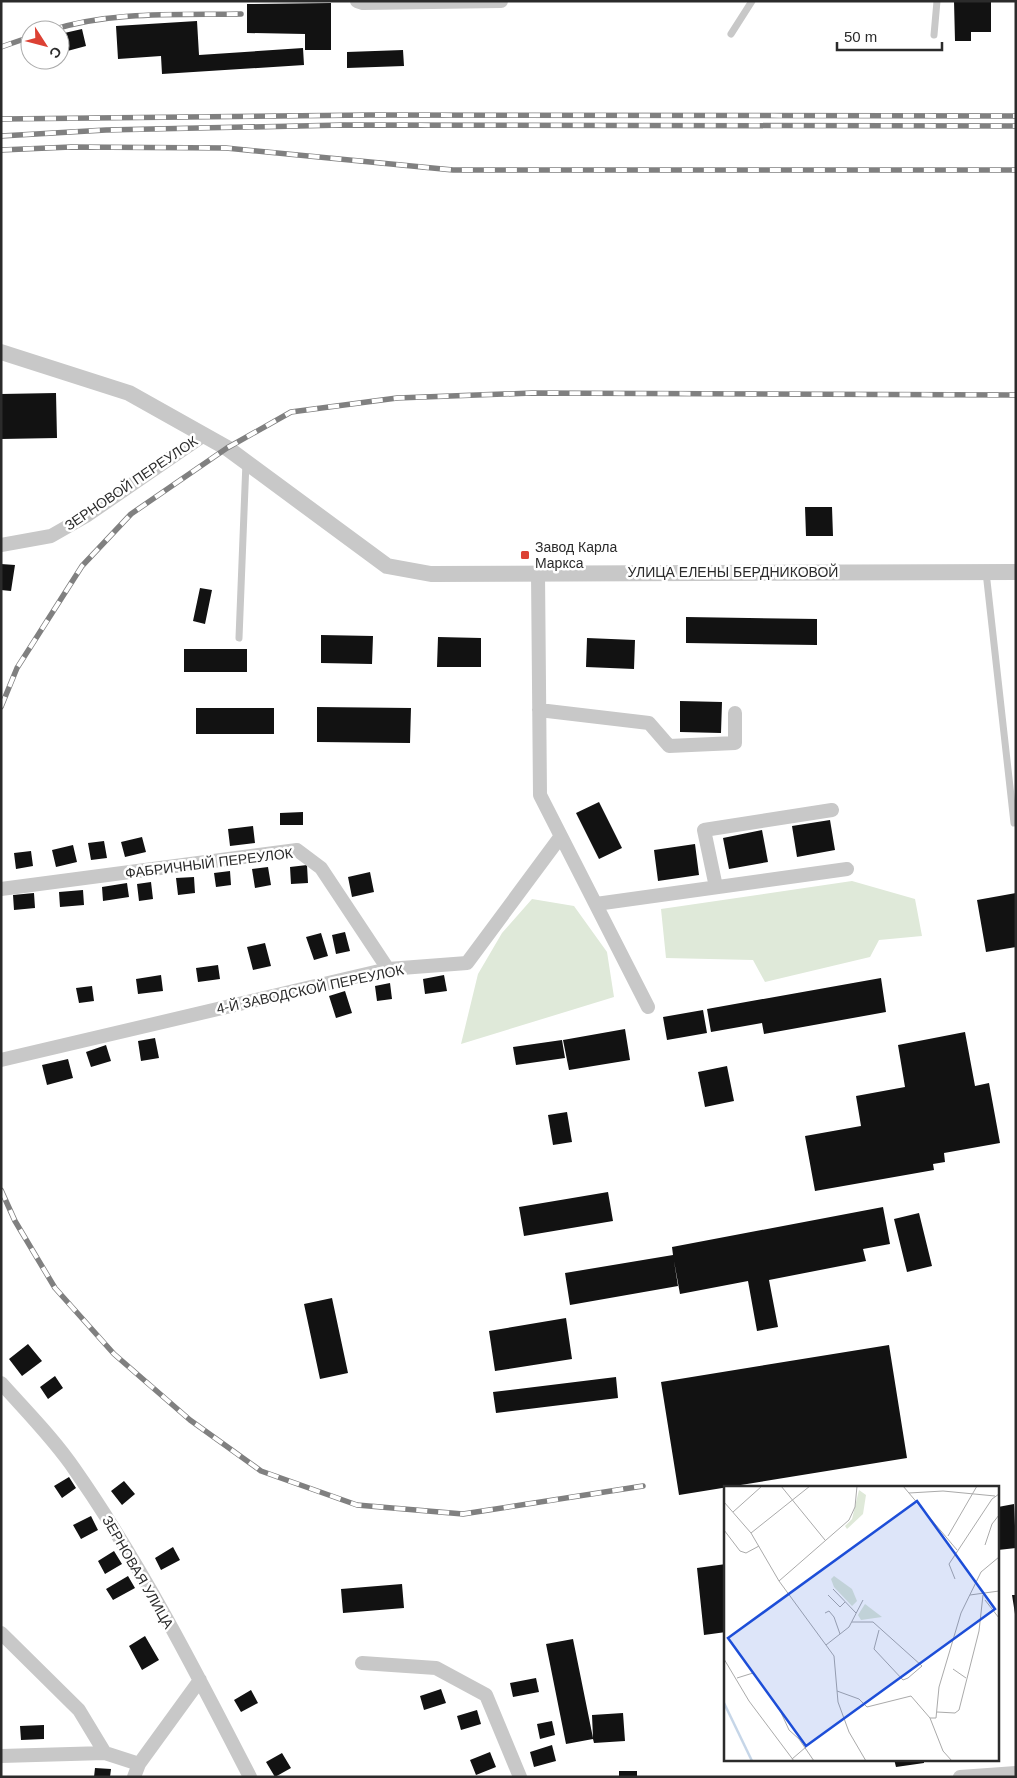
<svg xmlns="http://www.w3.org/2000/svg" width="1017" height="1778" font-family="Arial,sans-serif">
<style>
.green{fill:#dfe9d9}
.building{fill:#121212}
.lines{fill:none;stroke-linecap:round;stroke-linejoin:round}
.service{stroke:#c8c8c8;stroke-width:7}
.minor{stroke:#c8c8c8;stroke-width:14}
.tertiary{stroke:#c8c8c8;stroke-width:16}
.rail-casing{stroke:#808080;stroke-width:5.5}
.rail{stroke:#fff;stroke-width:4;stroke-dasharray:11;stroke-linecap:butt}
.poi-dot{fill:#dc4134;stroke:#fff;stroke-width:2}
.labels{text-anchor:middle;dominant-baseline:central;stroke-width:5;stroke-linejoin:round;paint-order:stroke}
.street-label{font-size:14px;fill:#2b2b2b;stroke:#fff}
.poi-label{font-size:14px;fill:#2b2b2b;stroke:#fff;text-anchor:start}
.inset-river{fill:none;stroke:#c6d6e8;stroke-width:2.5}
.inset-road{fill:none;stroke:#aaa;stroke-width:1}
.view{fill:#1d4ed8;fill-opacity:0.15;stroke:#1d4ed8;stroke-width:2.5}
.inset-edge{fill:none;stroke:#2b2b2b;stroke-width:2.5}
</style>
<rect width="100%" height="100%" fill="#fff"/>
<path class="green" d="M852 881 915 899 922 936 879 940 870 957 765 982 753 960 666 958 661 909Z
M532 899 574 906 607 952 614 997 461 1044 478 974 502 933Z"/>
<path class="building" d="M954 1H991V32H971V41H955Z
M331 3V50H305V34L247 33V4Z
M197 21 199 55 303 48 304 65 162 74 161 56 118 59 116 26Z
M82 29 86 46 60 53V34Z
M403 50 404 66 347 68V52Z
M56 393 57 438 1 439V394Z
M805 507H832L833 536H806Z
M1 564 15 565 11 591 1 590Z
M200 588 212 590 205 624 193 621Z
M686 617 817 619V645L686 643Z
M321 635 373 636 372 664 321 663Z
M438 637 481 638V667H437Z
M587 638 635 640 634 669 586 667Z
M184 649H247V672H184Z
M680 701 722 702 721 733 680 732Z
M317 707 411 708 410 743 317 742Z
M196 708H274V734H196Z
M599 802 622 848 599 859 576 813Z
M303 812V825H280V813Z
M830 820 835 850 797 857 792 826Z
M253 826 255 843 230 846 228 829Z
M762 830 768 862 729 869 723 838Z
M142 837 146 852 125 857 121 842Z
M104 841 107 858 91 860 88 843Z
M695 844 699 875 658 881 654 850Z
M73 845 77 862 56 867 52 850Z
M31 851 33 866 16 869 14 853Z
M307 865 308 883 291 884 290 867Z
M268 867 271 885 255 888 252 869Z
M230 871 231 885 216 887 214 873Z
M370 872 374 892 352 897 348 877Z
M194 877 195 893 178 895 176 878Z
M151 882 153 899 139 901 137 884Z
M127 883 129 897 103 901 102 887Z
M83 890 84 905 60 907 59 892Z
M34 893 35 908 14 910 13 895Z
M1016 893V947L986 952 977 900Z
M345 932 350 951 336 954 332 935Z
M321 933 328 956 314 960 306 937Z
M265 943 271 966 253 970 247 947Z
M218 965 220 979 198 982 196 968Z
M161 975 163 991 138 994 136 979Z
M444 975 447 991 425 994 423 979Z
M881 978 886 1012 764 1034 762 1023 711 1032 707 1009Z
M390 983 392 999 377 1001 375 986Z
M92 986 94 1001 79 1003 76 988Z
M345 991 352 1013 336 1018 329 996Z
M703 1010 707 1033 667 1040 663 1017Z
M625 1029 630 1060 569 1070 563 1040Z
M965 1032 975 1086 989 1083 1000 1143 944 1153 945 1162 933 1164 934 1170 815 1191 805 1136 861 1126 856 1096 905 1087 898 1045Z
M155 1038 159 1058 141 1061 138 1041Z
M562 1040 565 1058 516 1065 513 1047Z
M106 1045 111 1061 91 1067 86 1052Z
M68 1059 73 1078 47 1085 42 1065Z
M727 1066 734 1101 705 1107 698 1072Z
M567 1112 572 1142 553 1145 548 1115Z
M608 1192 613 1221 524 1236 519 1207Z
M883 1207 890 1244 863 1249 866 1261 769 1280 778 1327 757 1331 748 1281 680 1294 674 1261 678 1286 570 1305 565 1273 673 1255 672 1247Z
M919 1213 932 1266 907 1272 894 1219Z
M332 1298 348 1373 320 1379 304 1304Z
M566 1318 572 1359 495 1371 489 1331Z
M28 1344 42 1361 22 1376 9 1359Z
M889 1345 907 1458 679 1495 661 1382Z
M55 1376 63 1388 48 1399 40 1387Z
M616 1377 618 1398 496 1413 493 1392Z
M69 1477 76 1488 62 1498 54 1486Z
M124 1481 135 1494 122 1505 111 1491Z
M1014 1504 1016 1548 998 1550V1507Z
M91 1516 98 1530 81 1539 73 1525Z
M173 1547 180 1560 161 1570 155 1558Z
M114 1551 122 1564 105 1574 98 1561Z
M726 1564V1632L704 1635 697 1568Z
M128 1576 135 1588 113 1600 106 1589Z
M402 1584 404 1608 343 1613 341 1589Z
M1012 1595H1016V1614H1015Z
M145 1636 159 1660 142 1670 129 1646Z
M573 1639 593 1738 592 1715 623 1713 625 1741 594 1743 593 1739 566 1744 546 1644Z
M536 1678 539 1692 513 1697 510 1683Z
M441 1689 446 1703 424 1710 420 1696Z
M251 1690 258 1703 241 1712 234 1700Z
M477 1710 481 1724 461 1730 457 1716Z
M552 1721 555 1735 540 1739 537 1724Z
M44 1725V1739L21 1740 20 1726Z
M552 1745 556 1761 534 1767 530 1752Z
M490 1752 496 1767 476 1775 470 1760Z
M282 1753 291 1768 275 1777 266 1762Z
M894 1759H924V1763L896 1767Z
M95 1768 111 1769 110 1777H94Z
M619 1771H637V1777H619Z"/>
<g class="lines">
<path class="service" d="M731 34 752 1
M934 35 937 1
M986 572 1014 823
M239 638 246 462"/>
<path class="minor" d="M357 1 363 3 501 1
M1 545 51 536 86 516 204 435
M538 573 540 795 648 1007
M539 710 649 723 669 746 735 743V713
M716 887 704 830 832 810
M1 889 297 850 321 868 388 969
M596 904 847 869
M1 1060 388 969 467 963 561 836
M1 1383C26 1411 54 1439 75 1470 142 1566 196 1672 250 1777
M1 1633 79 1710 105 1753 139 1764
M362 1663 436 1668 486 1695 520 1777
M1 1756 105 1753
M134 1777 139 1764 200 1680
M960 1777 1016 1773"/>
<path class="tertiary" d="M1 352 129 393 227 448 387 566 431 574 1016 572"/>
<defs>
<path id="rail" d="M52 30C112 11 179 15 241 14
M1 47 30 37
M1 119 370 115 1016 116
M1 136 106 130 343 125 1016 126
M1 150 71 147 226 148 453 170H1016
M1 707 17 668 82 566 131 514 227 448 291 412 397 398 532 393 1016 395
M1 1190 15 1221 55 1288 114 1354 190 1420 261 1471 357 1505 463 1514 643 1486"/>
</defs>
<use href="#rail" class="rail-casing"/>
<use href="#rail" class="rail"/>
</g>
<rect class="poi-dot" x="520" y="550" width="10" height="10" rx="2.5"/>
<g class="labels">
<g class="street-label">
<text transform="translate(131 483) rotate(-34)">ЗЕРНОВОЙ ПЕРЕУЛОК</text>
<text x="733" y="572">УЛИЦА ЕЛЕНЫ БЕРДНИКОВОЙ</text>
<text transform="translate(209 863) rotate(-7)">ФАБРИЧНЫЙ ПЕРЕУЛОК</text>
<text transform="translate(310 989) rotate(-12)">4-Й ЗАВОДСКОЙ ПЕРЕУЛОК</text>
<text transform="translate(138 1572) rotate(60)">ЗЕРНОВАЯ УЛИЦА</text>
</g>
<g class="poi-label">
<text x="535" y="547">Завод Карла<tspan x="535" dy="16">Маркса</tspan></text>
</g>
</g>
<g transform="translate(724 1486)">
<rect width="275" height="275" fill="#fff"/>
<path d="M135 4 142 9 139 28 123 43 121 40 128 33ZM110 90 128 103 133 115 128 120 110 101 107 93ZM141 118 158 131 137 134 134 129Z" fill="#dfe9d9"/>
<path class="inset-river" d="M0 217 28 275"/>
<path class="inset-road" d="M57 0 101 54M179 0 233 64M185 7 219 5 271 10M0 16 27 47 55 95 110 170 114 216 125 246 142 275M9 26 38 0M0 44 16 65 22 67 35 60M27 47 86 0M224 50 253 0M261 59 268 38 275 29M231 93 225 78 268 13 275 8M55 95 125 34 131 21 133 0M109 103 132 127M104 109 116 121 121 116M246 109 275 105M261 114 275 132M101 127 105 125 110 131 116 148M128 136H149L198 180 184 192 179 194 150 163 155 144M102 159 125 141 139 114M0 173 25 215 70 275M229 183 242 192M13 192 29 187 55 222 65 244 75 253 90 275M113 205 135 213 143 221 187 210 206 232 219 265 228 275M213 226 231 227 235 224 255 145 259 109M206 232H212L215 201 237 127 257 86 275 71M68 273 82 261"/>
<path class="view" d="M193 15 271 123 82 260 4 152Z"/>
<rect width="275" height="275" class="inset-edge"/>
</g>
<rect width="1017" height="1778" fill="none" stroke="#2b2b2b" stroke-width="5"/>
<g transform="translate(45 45) rotate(126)"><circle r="24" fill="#ffffff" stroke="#aaaaaa"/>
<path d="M0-4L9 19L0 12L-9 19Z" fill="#dc4134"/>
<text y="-8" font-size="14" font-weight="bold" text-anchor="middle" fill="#2b2b2b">С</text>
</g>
<path d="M837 42v8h105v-8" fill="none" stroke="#2b2b2b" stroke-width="2.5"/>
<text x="844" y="42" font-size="15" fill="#2b2b2b" stroke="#ffffff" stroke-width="4" paint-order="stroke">50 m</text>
</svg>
